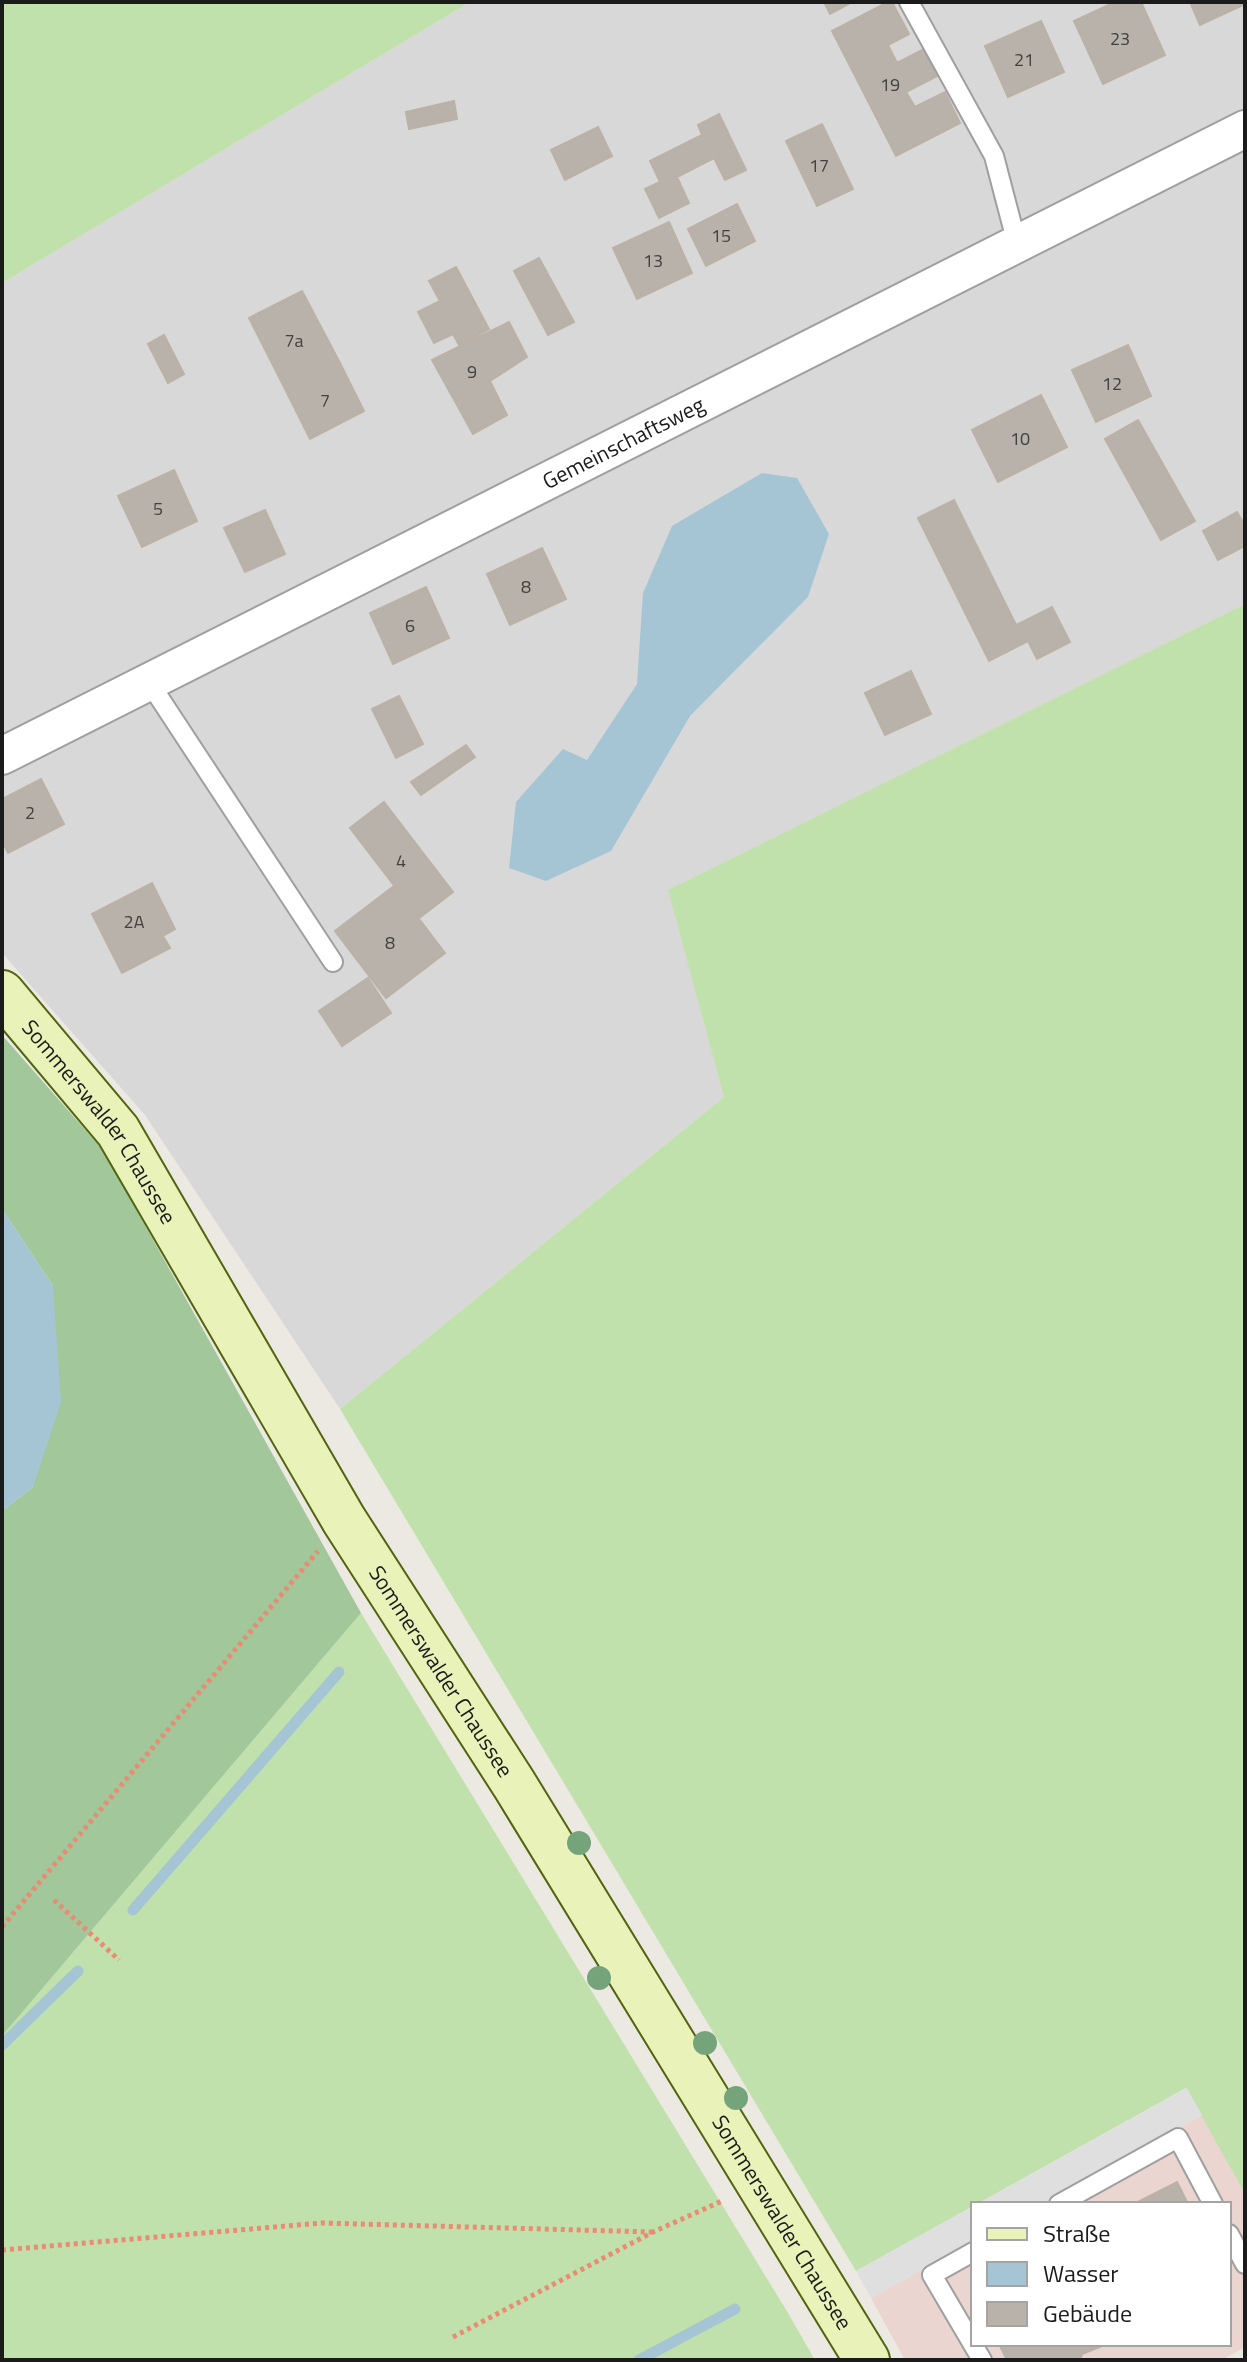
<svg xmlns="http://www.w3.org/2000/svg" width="1247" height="2362" font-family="'Titillium Web',sans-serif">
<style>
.residential{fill:#d9d8d8}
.commercial{fill:#ebd5d1}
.grass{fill:#c0e1ab}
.forest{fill:#a2c79a}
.parking{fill:#dfdfdf}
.water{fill:#a5c5d5}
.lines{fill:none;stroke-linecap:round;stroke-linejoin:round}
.stream{stroke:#a5c5d5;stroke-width:11}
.building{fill:#b8b2ab;stroke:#bbb1a5;stroke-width:2}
.lane-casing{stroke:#9f9f9f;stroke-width:22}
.street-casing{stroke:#9f9f9f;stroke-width:40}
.secondary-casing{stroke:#52640f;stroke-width:48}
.path{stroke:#ea8b73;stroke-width:5;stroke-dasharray:4 4;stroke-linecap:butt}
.lane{stroke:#fff;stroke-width:18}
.street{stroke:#fff;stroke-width:36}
.secondary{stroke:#e9f2b9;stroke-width:44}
.tree{fill:#76a47a}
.labels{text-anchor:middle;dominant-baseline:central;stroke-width:8;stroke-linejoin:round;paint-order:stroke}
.number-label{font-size:18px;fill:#42413f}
.street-label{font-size:22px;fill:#1b1b1b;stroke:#fff}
</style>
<rect width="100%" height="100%" fill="#ebe9e1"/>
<path class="residential" d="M470 2H1245V604L669 890 724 1097 340 1409 145 1115 2 953V283Z"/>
<path class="commercial" d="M1202 2115 1245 2194V2347L1222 2360H905L871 2298 973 2242V2344H1229V2204H1042Z"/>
<path class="grass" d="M2 2H470L2 283Z
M1245 604V2194L1186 2088 856 2271 340 1409 724 1097 668 890Z
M361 1613 788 2313 815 2360H2V2036Z"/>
<path class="forest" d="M2 1035 103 1150 361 1613 2 2036V1511L33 1487 53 1286 2 1209Z"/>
<path class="parking" d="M1187 2088 1202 2115 1042 2204H977Z
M973 2206V2242L871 2298 856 2271Z"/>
<path class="water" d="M762 473 797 478 829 534 808 597 690 716 611 851 546 881 509 868 516 802 563 749 587 760 637 684 643 593 672 526Z
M2 1209 53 1286 61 1402 33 1487 2 1511Z"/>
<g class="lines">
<path class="stream" d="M133 1910 339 1672
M2 2045 78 1971
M639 2360 735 2309"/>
</g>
<path class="building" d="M824 2H852L830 14Z
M888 2H892L909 34 888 45 897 63 924 49 937 76 906 92 915 107 945 92 960 123 896 156 832 31Z
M1115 2H1141L1165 55 1103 84 1074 21Z
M1190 2H1245V4L1200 25Z
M1041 21 1064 72 1008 97 985 46Z
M454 101 457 119 409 129 406 112Z
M719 114 746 170 725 180 714 158 677 177 689 203 659 218 645 189 660 182 650 161 702 135 698 125Z
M822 124 853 189 817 206 786 141Z
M598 127 612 156 565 180 551 150Z
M737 204 755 241 706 266 688 229Z
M669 222 692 273 637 299 613 248Z
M539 258 574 322 548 335 514 271Z
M456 267 489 329 459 345 453 334 434 343 418 312 440 301 429 281Z
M302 291 339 361 285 389 249 318Z
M509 322 527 357 490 381 507 415 473 434 432 360Z
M164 335 184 374 168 383 148 344Z
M1128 345 1151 396 1096 422 1072 370Z
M339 361 364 411 310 439 285 389Z
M1041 395 1067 447 998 482 972 430Z
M1138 420 1195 521 1161 540 1105 439Z
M174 470 197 521 142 547 118 496Z
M954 500 1016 625 1052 607 1070 642 1037 659 1028 641 989 661 918 518Z
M265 510 285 554 245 572 224 528Z
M1237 512 1245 526V546L1218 560 1203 531Z
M542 548 566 599 510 625 487 574Z
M426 587 449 638 393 664 370 613Z
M911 671 931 714 885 735 865 693Z
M399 696 423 744 396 758 372 709Z
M466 745 475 757 421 795 411 782Z
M41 779 64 824 8 853 2 841V799Z
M384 802 453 892 419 918 350 828Z
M152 883 175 929 163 936 170 948 122 973 92 914Z
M394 886 445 953 386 998 335 931Z
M368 978 391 1013 342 1046 319 1011Z
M1177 2182 1188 2204H1134Z
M999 2344H1107L1082 2354 1080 2360H1007Z"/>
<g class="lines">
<defs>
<path id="lane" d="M909 2 994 156 1017 244
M149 682 333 962
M1059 2204 1178 2138 1213 2204
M1229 2234 1245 2264
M973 2252 932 2275 982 2360"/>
<g id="street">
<path id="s1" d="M2 756 1245 129"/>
</g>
<g id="secondary">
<path id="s2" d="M2 993 118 1131 344 1520 514 1784 867 2360"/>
</g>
</defs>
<use href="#lane" class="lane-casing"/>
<use href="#street" class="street-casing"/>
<use href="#secondary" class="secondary-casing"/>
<path class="path" d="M54 1900 119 1960
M2 1927 318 1551
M2 2250 322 2223 653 2232
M453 2337 653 2232 722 2201"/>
<use href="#lane" class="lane"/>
<use href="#street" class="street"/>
<use href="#secondary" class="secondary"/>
</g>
<g class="tree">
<circle cx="579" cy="1843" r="12"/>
<circle cx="599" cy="1978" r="12"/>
<circle cx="705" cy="2043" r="12"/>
<circle cx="736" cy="2098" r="12"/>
</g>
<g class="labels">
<g class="number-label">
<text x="1120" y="38">23</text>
<text x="1024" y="59">21</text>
<text x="890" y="84">19</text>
<text x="819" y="165">17</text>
<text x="721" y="235">15</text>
<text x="653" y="260">13</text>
<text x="294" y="340">7a</text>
<text x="472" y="371">9</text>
<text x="1112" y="383">12</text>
<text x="325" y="400">7</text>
<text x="1020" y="438">10</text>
<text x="158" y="508">5</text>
<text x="526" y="586">8</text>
<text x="410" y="625">6</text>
<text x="30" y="812">2</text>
<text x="401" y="860">4</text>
<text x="134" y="921">2A</text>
<text x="390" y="942">8</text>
</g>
<g class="street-label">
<text stroke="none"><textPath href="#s1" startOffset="696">Gemeinschaftsweg</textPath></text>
<text stroke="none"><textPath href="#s2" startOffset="162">Sommerswalder Chaussee</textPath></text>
<text stroke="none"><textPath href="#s2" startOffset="810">Sommerswalder Chaussee</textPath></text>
<text stroke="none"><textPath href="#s2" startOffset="1458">Sommerswalder Chaussee</textPath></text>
</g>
</g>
<rect width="1247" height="2362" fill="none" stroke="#1b1b1b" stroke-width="8"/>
<rect x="971" y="2202" width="260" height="144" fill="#ffffff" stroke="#a4a4a4" stroke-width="2"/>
<rect x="987" y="2228" width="40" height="12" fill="#e9f2b9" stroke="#a4a4a4" stroke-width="2"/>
<text x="1043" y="2242" font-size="24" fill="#1b1b1b">Straße</text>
<rect x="987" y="2262" width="40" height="24" fill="#a5c5d5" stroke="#a4a4a4" stroke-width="2"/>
<text x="1043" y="2282" font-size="24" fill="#1b1b1b">Wasser</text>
<rect x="987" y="2302" width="40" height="24" fill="#b8b2ab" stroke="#a4a4a4" stroke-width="2"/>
<text x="1043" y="2322" font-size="24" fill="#1b1b1b">Gebäude</text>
</svg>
